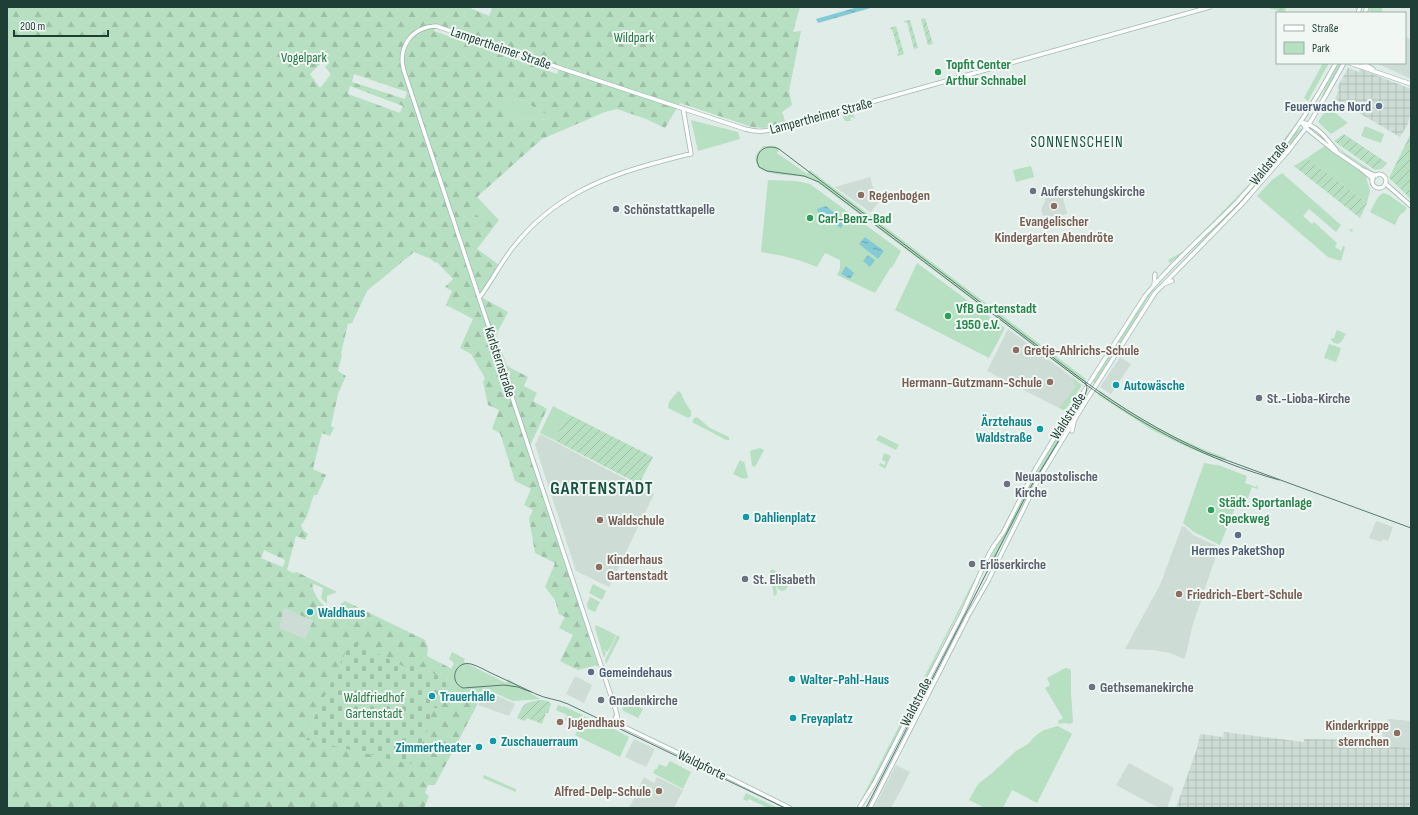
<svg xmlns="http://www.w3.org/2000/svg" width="1418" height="815" font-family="'Sofia Sans Condensed',sans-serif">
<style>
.built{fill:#cedcd6}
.industrial{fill:url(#industrial-grid)}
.green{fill:#b7dfc1}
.forest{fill:url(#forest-firs);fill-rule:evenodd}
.cemetery{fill:url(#cemetery-stones)}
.garden{fill:url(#garden-furrows)}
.water{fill:url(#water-ripples)}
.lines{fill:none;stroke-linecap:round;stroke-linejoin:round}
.secondary-casing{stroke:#9db9af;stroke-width:5}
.secondary{stroke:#fff;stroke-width:3.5}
.tram{stroke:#597a71;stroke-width:1}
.leisure-dot{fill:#2e9e5b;stroke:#f1f8f4;stroke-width:1.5}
.service-dot{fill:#5c6f8a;stroke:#f1f8f4;stroke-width:1.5}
.worship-dot{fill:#6b7280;stroke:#f1f8f4;stroke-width:1.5}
.education-dot{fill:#8d6e63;stroke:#f1f8f4;stroke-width:1.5}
.culture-dot{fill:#0f9aa8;stroke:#f1f8f4;stroke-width:1.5}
.labels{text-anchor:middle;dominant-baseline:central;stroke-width:4;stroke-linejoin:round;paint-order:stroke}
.park-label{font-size:14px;fill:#267845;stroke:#f1f8f4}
.street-label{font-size:14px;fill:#1f3e35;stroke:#f1f8f4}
.leisure-label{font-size:14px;font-weight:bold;fill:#27864d;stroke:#f1f8f4;text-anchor:start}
.service-label{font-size:14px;font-weight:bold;fill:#4e5e75;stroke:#f1f8f4;text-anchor:end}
.worship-label{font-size:14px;font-weight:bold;fill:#5b616d;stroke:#f1f8f4;text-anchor:start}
.education-label{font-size:14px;font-weight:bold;fill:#785e54;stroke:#f1f8f4;text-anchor:start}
.culture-label{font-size:14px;font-weight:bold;fill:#0d838f;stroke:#f1f8f4;text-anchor:start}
.neighbourhood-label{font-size:15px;letter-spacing:1px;fill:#195244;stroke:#f1f8f4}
.district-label{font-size:18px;font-weight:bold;letter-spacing:1px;fill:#195244;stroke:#f1f8f4}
</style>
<defs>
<pattern id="industrial-grid" width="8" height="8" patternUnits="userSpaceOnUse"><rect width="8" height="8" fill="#cedcd6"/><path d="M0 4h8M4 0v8" fill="none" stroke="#b0beb8"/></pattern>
<pattern id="forest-firs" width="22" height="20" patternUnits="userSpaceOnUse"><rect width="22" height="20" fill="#b7dfc1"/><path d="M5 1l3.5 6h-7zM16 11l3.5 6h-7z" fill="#9dc0a6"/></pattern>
<pattern id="cemetery-stones" width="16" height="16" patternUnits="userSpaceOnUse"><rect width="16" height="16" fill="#b7dfc1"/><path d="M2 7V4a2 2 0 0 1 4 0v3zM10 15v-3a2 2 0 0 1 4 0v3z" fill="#9dc0a6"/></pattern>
<pattern id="garden-furrows" width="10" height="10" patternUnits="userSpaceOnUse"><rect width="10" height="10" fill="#b7dfc1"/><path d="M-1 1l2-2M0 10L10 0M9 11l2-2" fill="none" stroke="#9dc0a6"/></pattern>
<pattern id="water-ripples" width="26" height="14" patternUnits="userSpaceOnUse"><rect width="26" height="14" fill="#83cad6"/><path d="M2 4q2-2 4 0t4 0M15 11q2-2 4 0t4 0" fill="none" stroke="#6ba5ae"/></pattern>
</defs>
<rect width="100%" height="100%" fill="#e0ece7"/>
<path class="built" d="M1406 37 1411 40V79L1376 63H1405Z
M870 177 878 203 871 212H870L835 187Z
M1058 194V195L1062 194 1067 214 1047 217 1046 215 1043 216 1041 209 1045 202V197Z
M1008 329 1073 378 1076 386 1059 408 987 371Z
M1120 357 1131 364 1111 394 1100 387Z
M540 434 654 494 609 587 576 571 535 445Z
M1376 521 1393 527 1388 541 1383 539 1381 542 1369 538Z
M1182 526 1185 527 1193 535 1219 547 1193 624 1186 654 1184 659 1170 653 1153 650 1125 649 1160 585Z
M284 608 313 621 305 640 278 628Z
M575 676 592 685 584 703 566 694Z
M485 690 515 704 509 716 478 705Z
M1388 719 1411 721V748L1383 746 1382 725 1385 726Z
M634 739 655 749 646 767 625 757Z
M1129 763 1174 788 1167 808H1162L1153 805 1116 785Z
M896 765 910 772 902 788 891 808H874Z
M644 777 654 783 657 777 683 790 674 808H629Z"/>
<path class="industrial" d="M1348 68 1359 72 1360 69 1411 89V112L1407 126 1400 137 1335 99 1339 90 1337 88Z
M1224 732 1304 742V739L1383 740 1384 746 1411 748V808H1176L1197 748 1200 734 1223 737Z"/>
<path class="green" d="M1370 7H1382V13H1369Z
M1323 63H1329L1308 101 1304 98Z
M1339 63H1342L1321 102 1308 122 1320 101 1326 86Z
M507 98 524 101 549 116 548 120 531 118 524 119 504 112Z
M1328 107 1348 123 1331 134 1318 122Z
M853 112 855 118 854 119 853 117 850 118 851 121H845L842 115Z
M691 120 738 132 740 139 698 151Z
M1365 126 1384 134 1381 143 1361 136Z
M1301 128 1302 130C1265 181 1219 225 1175 270L1201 241 1252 188 1271 165 1295 133Z
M1292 129H1294L1274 156 1227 209 1184 252 1170 263 1168 260 1184 251 1226 208 1250 183Z
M1331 141 1345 153 1371 170 1370 171 1345 155Z
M763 146H775L780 149 777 153 807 174 810 170 1086 379 1083 383 818 183C814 180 809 178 804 177 792 174 759 177 756 162 754 155 759 151 763 146Z
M1326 146 1367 176 1366 177 1370 191 1367 203 1307 158 1323 147Z
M1031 166 1034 177 1016 182 1013 170Z
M1282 173 1341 225 1350 231 1351 229 1353 230 1352 232 1341 225 1336 232 1309 209 1303 216 1312 224 1314 222 1337 243 1335 247 1341 251 1343 246 1345 247 1341 261 1328 257 1257 196 1272 180Z
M768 180 796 181 810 184 901 251 892 268 891 267 875 293 837 275 840 269V260L825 253 817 267C798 259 781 255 761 252Z
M1383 193 1389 195 1407 208 1405 211 1399 216 1395 225 1370 212 1378 197Z
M482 207 491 218 484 224 475 213Z
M917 263 1005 328 989 358 895 310Z
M1159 282 1146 301 1134 322 1095 383 1093 382 1145 300Z
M1337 330 1346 334 1341 342 1338 344 1334 343 1331 340 1332 338H1334Z
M1329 344 1341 348 1336 362 1324 358Z
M1073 378 1082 385 1066 409 1063 410 1059 408 1076 386 1074 384Z
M678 391 681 393 685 402 691 411V416L688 418 668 408 669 402Z
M1100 391C1139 420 1182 442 1226 458L1222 461 1185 446 1152 430 1098 395Z
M553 406 568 414 554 440 540 433Z
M697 417 710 428 729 437V440H726L692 422 694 418Z
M879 435 899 445 896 450 876 440Z
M1059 435 1061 439 1040 471 1012 528H1011L998 552 995 560 991 557 1057 436Z
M760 448 764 450 755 467 752 466 750 451Z
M884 453 891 456 885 469 879 465 880 463 884 465 886 462 882 460Z
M740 460 743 462 744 461 748 477C743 481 738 476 733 474Z
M1204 463 1221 466 1247 476 1245 483 1256 487 1257 485 1258 486 1257 489 1252 487 1247 501 1239 498 1220 545 1194 532 1183 523Z
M772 569 779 573V575L773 576 777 592 776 595 774 596 770 571Z
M781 574C789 577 791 577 790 585H788L786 590 782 591 777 588 775 581 780 577 784 578 788 583 786 579 781 576Z
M977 577 872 784 860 802 973 582Z
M311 579 337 592 327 596V604L321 598 323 588 314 584 312 587Z
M593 584 606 591 602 600 589 593Z
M590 597 600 602 595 612 588 609 587 604Z
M596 625 616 635 611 646 607 652 603 649 606 653 604 658 595 628Z
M617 635 620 637 606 664 605 660Z
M452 652 465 659 464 662 506 683 508 679 540 699 513 701 484 688 476 704C465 700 454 703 444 697L451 682 447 679 454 663 449 659Z
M1065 668 1070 669 1071 672V693L1073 722 1070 724 1065 723 1059 724 1058 721 1063 718 1045 688 1050 685 1047 678Z
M626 701 643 709 638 718 622 710Z
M558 705 563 707V706L583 715 578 727 565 720 567 715 556 710Z
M584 716 606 726V728L610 727 629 737 620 757 575 735Z
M1058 726 1072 734 1037 803 1012 790 1003 808H985L969 800 978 784 991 774 1016 751 1028 744 1035 736 1044 730Z
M670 761 691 772 683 789 653 773 655 769H657L659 764 666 767Z
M484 775 516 789V792L483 778Z
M746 793 778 808H768L749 799 747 801 743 799Z"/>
<path class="forest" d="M7 7H468L489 16 492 9 489 7H800L793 32 801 31 789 91 792 105 782 112 785 121 765 128 752 127 680 103 665 128 646 119 617 109 605 112 542 139 477 197 499 220 477 249 498 264 481 297 508 312 496 335 507 366 528 377 524 386 537 393 533 401 547 409 528 450 598 665 578 670 560 661 573 635 559 628 565 617 559 614 555 600 545 587 555 563 535 553 529 518 533 510 524 505 531 489 515 481 500 433 492 429 499 410 488 405 483 382 485 378 471 354 460 348 473 319 446 305 452 291 445 287 453 279 437 262 435 263 431 259 414 252 367 291 352 323 348 324 341 353 342 355 338 371 346 376 338 394 331 426 334 428 330 436 322 433 313 469 326 475 317 495H314C310 504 308 519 301 525L303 530 308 534 305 540 296 536 287 570 293 573 297 572 311 579C313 595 318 600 329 611L333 606 337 607 345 601 425 640 428 648 427 656 452 669 447 679 451 682 444 697C454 703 465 700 476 704L484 688 476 707 435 785H428L425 793 429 796 424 808H7ZM436 26 559 69 557 74 434 31ZM325 59 329 63 325 67 331 74 320 88 310 74ZM354 74 407 92 405 99 352 82ZM350 86 403 106 400 113 348 94ZM507 98 524 101 549 116 548 120 531 118 524 119 505 112ZM482 207 491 218 484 223 475 213ZM264 550 285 560 283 567 261 558ZM284 608 313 621 305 639 279 628Z"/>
<path class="cemetery" d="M351 641 405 667 408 661 422 668 424 670 428 671 450 681 437 708H433L430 713 432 721 411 764 304 739Z"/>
<path class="garden" d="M1267 7H1286L1285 13Z
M925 18 933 44 928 45 921 19Z
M910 20 918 48 914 49 907 22 905 23 904 21Z
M896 26 904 54 898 56 897 54 899 53 892 29H890V28Z
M1411 133V199L1389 178Z
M1344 134 1387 163 1381 169 1375 170 1334 141Z
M1307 158 1367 203 1360 218 1294 166Z
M568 414 653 457 639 484 554 440Z
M542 700 550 702 551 704 548 713H546L542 724 527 718 525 721 517 718C524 703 525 702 542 700Z"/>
<path class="water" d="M858 7H874L818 23 816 19Z
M826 206 845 221 841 228 829 221 820 219 817 209Z
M865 237 884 251 878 259 859 244Z
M868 255 875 260 870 267 863 261Z
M846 266 854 273 850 279 841 274Z"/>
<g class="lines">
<defs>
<path id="secondary" d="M1358 13 1360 7
M1365 13 1367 7
M1350 63 1411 84
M1362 63 1373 69
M1301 122 1306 128 1332 149 1360 168 1373 179
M1301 122C1317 125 1326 138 1336 150
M1364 170 1376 176
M1372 181a7 7 0 1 1 14 0a7 7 0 1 1-14 0Z
M1386 184 1411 206
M1164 284 1172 281
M1154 285 1155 274
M479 298C492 281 501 262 515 245 552 199 599 178 655 163 667 160 679 156 691 154L683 108
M1072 431 1074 422
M617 714 614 722 720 773 790 808
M619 725 616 711 404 71C397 47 412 27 436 26L560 68 745 129C759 133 768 131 782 127L1210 7
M859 808 874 784 962 614 989 554 995 544 1003 533 1036 468 1056 435 1145 296C1172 262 1207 233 1237 202 1276 160 1309 113 1336 63
M870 808 968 616 988 581 1038 480 1086 401 1155 293 1241 205 1289 150 1309 124 1325 97 1344 63"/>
</defs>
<use href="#secondary" class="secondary-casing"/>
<use href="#secondary" class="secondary"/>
<path class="tram" d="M1279 480C1208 460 1148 429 1088 386L819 182 804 176 767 171 759 167 757 161C757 149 768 144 779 149L1080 378C1123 409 1159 431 1207 453L1411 528
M531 692 518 687 504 685 463 688C448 682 455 660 471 664 478 666 485 670 491 673 506 680 521 687 536 694 546 699 557 699 568 704L785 808
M866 808 1030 488 1085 397 1087 387 1085 382"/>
</g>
<g class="leisure-dot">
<circle cx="938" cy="72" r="4"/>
<circle cx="810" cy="218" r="4"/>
<circle cx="948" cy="316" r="4"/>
<circle cx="1211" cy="510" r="4"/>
</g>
<g class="service-dot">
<circle cx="1379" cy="106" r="4"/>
<circle cx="1238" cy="535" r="4"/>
<circle cx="591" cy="672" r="4"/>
</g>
<g class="worship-dot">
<circle cx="1033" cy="191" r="4"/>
<circle cx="616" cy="209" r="4"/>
<circle cx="1259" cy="398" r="4"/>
<circle cx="1007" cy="484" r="4"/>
<circle cx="972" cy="564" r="4"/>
<circle cx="745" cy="579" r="4"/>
<circle cx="1092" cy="687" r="4"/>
<circle cx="601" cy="700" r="4"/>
</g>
<g class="education-dot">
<circle cx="861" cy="195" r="4"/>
<circle cx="1054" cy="206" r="4"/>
<circle cx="1016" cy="350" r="4"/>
<circle cx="1050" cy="382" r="4"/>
<circle cx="600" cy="520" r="4"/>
<circle cx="599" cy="567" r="4"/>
<circle cx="1179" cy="594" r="4"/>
<circle cx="560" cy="722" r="4"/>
<circle cx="1397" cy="733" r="4"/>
<circle cx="659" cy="791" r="4"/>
</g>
<g class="culture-dot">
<circle cx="1116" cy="385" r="4"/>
<circle cx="1040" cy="429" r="4"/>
<circle cx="746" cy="517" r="4"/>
<circle cx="310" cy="612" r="4"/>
<circle cx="792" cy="679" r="4"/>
<circle cx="432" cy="696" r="4"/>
<circle cx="793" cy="718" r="4"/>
<circle cx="493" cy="741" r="4"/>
<circle cx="479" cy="747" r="4"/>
</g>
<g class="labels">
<g class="park-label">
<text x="634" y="37">Wildpark</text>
<text x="304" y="57">Vogelpark</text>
<text x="374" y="697">Waldfriedhof<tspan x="374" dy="16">Gartenstadt</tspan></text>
</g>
<g class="street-label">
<text transform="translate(501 48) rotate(19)">Lampertheimer Straße</text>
<text transform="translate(821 116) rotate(-15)">Lampertheimer Straße</text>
<text transform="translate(1269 163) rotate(-51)">Waldstraße</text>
<text transform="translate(500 362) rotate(72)">Karlsternstraße</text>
<text transform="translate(1068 416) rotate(-57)">Waldstraße</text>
<text transform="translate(916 702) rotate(-63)">Waldstraße</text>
<text transform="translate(702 765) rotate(26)">Waldpforte</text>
</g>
<g class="leisure-label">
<text x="946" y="64">Topfit Center<tspan x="946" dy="16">Arthur Schnabel</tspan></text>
<text x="818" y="218">Carl-Benz-Bad</text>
<text x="956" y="308">VfB Gartenstadt<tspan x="956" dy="16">1950 e.V.</tspan></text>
<text x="1219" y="502">Städt. Sportanlage<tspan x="1219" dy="16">Speckweg</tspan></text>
</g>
<g class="service-label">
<text x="1371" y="106">Feuerwache Nord</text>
<text x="1238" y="550" text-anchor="middle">Hermes PaketShop</text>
<text x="599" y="672" text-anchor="start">Gemeindehaus</text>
</g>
<g class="worship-label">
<text x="1041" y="191">Auferstehungskirche</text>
<text x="624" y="209">Schönstattkapelle</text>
<text x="1267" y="398">St.-Lioba-Kirche</text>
<text x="1015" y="476">Neuapostolische<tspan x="1015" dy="16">Kirche</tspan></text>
<text x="980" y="564">Erlöserkirche</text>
<text x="753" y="579">St. Elisabeth</text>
<text x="1100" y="687">Gethsemanekirche</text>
<text x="609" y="700">Gnadenkirche</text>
</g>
<g class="education-label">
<text x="869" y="195">Regenbogen</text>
<text x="1054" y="221" text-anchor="middle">Evangelischer<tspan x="1054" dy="16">Kindergarten Abendröte</tspan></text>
<text x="1024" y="350">Gretje-Ahlrichs-Schule</text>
<text x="1042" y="382" text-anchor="end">Hermann-Gutzmann-Schule</text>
<text x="608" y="520">Waldschule</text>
<text x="607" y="559">Kinderhaus<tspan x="607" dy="16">Gartenstadt</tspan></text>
<text x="1187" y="594">Friedrich-Ebert-Schule</text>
<text x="568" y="722">Jugendhaus</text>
<text x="1389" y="725" text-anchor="end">Kinderkrippe<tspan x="1389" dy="16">sternchen</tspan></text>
<text x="651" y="791" text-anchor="end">Alfred-Delp-Schule</text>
</g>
<g class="culture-label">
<text x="1124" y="385">Autowäsche</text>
<text x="1032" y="421" text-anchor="end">Ärztehaus<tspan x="1032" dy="16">Waldstraße</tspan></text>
<text x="754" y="517">Dahlienplatz</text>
<text x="318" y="612">Waldhaus</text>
<text x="800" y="679">Walter-Pahl-Haus</text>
<text x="440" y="696">Trauerhalle</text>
<text x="801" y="718">Freyaplatz</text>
<text x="501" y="741">Zuschauerraum</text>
<text x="471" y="747" text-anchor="end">Zimmertheater</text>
</g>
<g class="neighbourhood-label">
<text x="1077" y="142">SONNENSCHEIN</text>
</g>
<g class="district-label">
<text x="602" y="488">GARTENSTADT</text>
</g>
</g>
<rect width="1418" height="815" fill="none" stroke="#1f3e35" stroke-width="16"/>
<rect x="1276" y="12" width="130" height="52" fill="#f1f8f4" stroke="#9daea8"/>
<rect x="1284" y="25" width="20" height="6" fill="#ffffff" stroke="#9daea8"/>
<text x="1312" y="32" font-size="12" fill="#1f3e35">Straße</text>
<rect x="1284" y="42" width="20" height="12" fill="#b7dfc1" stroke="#9daea8"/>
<text x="1312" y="52" font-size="12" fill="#1f3e35">Park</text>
<path d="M14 30v6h94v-6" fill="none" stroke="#1f3e35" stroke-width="2"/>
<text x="20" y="30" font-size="12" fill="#1f3e35" stroke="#f1f8f4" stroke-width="3" paint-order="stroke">200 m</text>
</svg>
